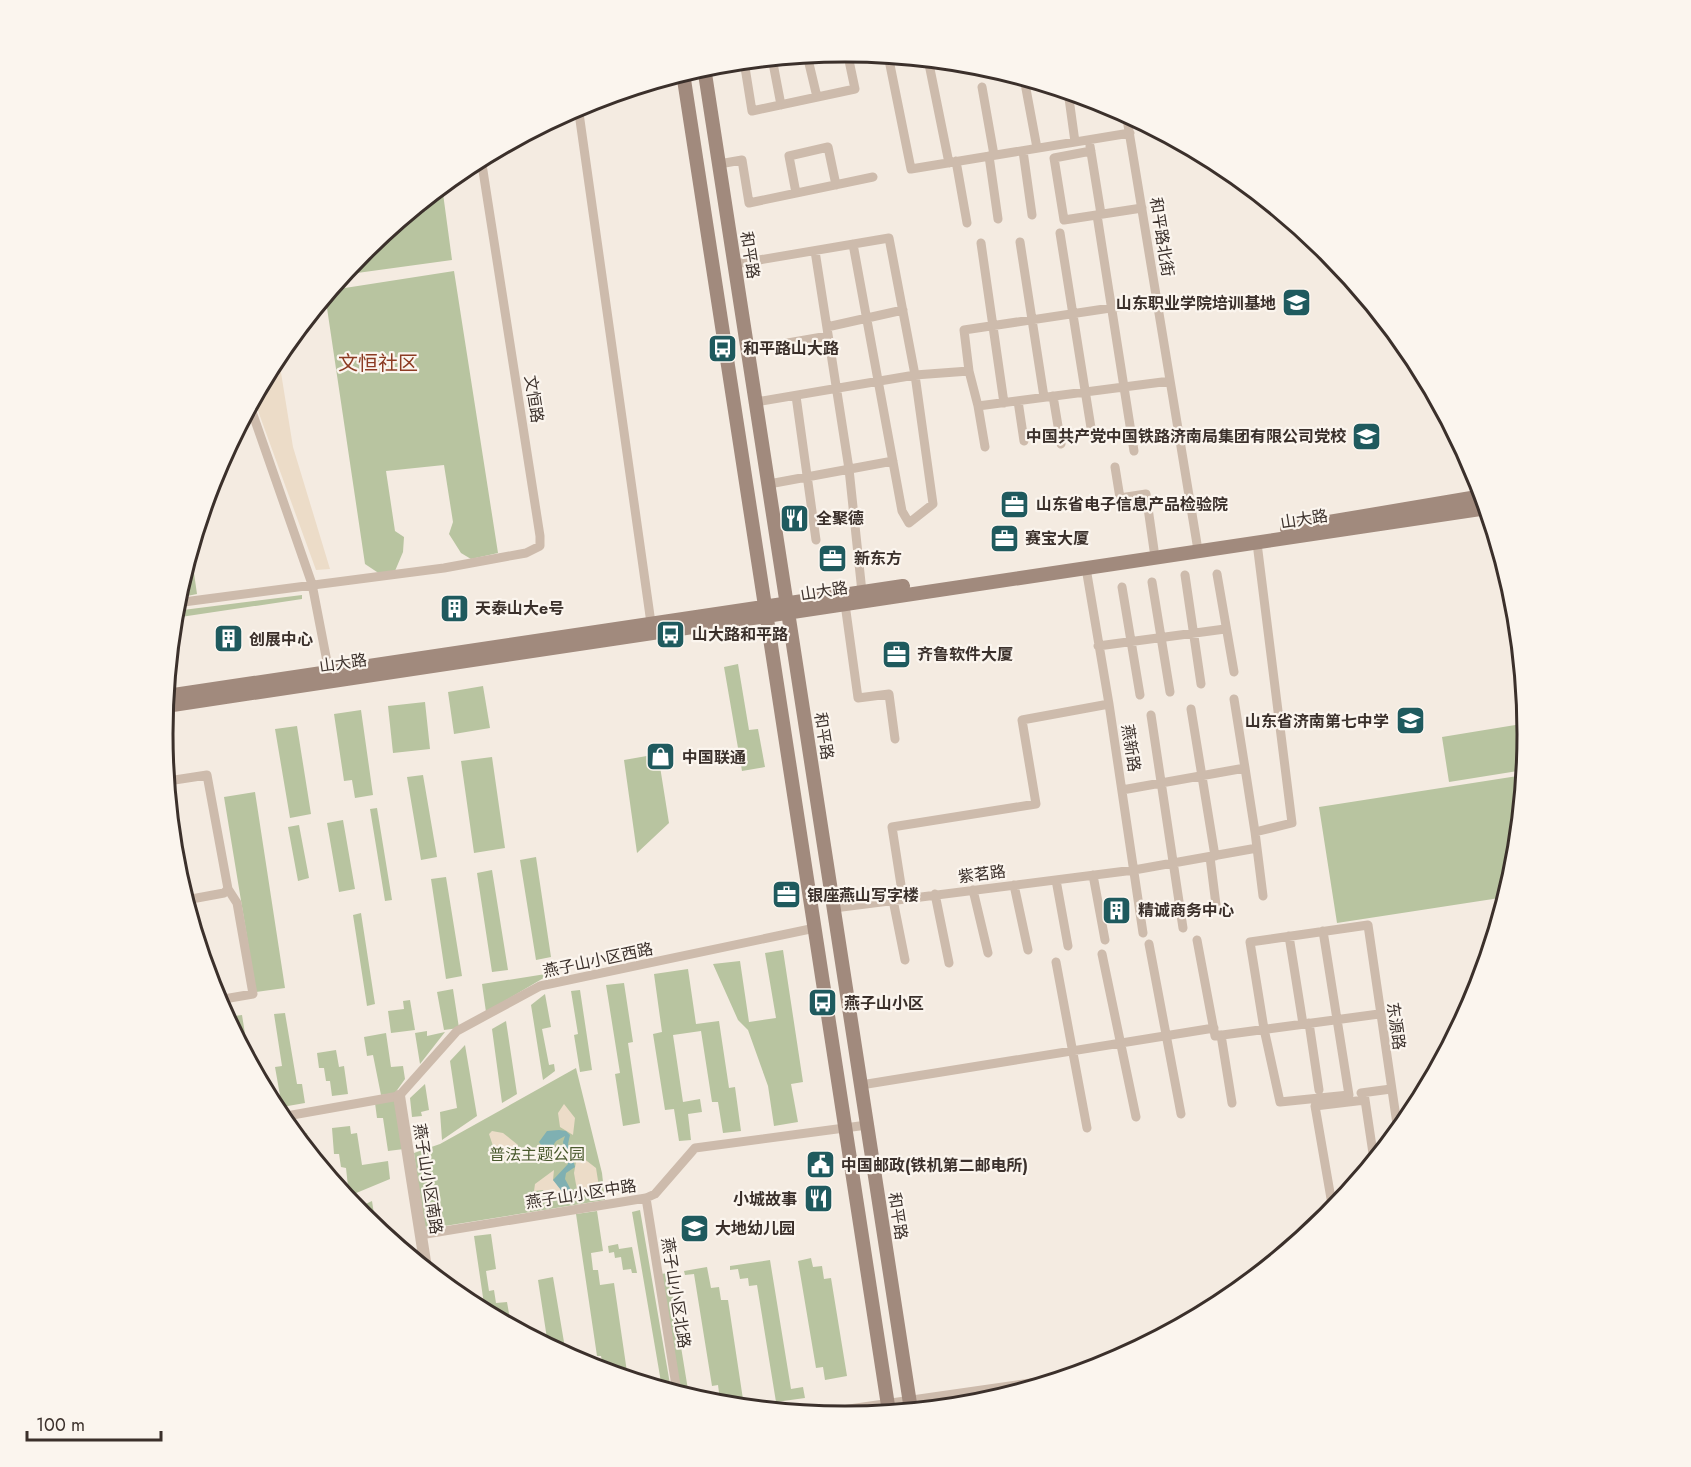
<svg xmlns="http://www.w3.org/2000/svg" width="1691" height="1467" font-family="Jost,'Noto Sans SC',sans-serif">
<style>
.green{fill:#b8c4a0}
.plaza{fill:#ecdcc8}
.water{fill:#7fb0b2}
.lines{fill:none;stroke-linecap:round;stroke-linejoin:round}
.minor{stroke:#cdbbac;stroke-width:9}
.tertiary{stroke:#cdbbac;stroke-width:12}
.secondary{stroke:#a18a7d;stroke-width:14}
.labels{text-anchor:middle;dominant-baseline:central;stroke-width:4.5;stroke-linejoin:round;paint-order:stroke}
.street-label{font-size:16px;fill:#3b302b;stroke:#fbf5ee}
.poi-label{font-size:16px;font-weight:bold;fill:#3b302b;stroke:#fbf5ee;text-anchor:start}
.park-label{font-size:16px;fill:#4a5a2e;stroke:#fbf5ee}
.quarter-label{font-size:20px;fill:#8c3b22;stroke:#fbf5ee}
.rim{fill:none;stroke:#3b302b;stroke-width:3}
</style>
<rect width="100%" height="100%" fill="#f4ebe1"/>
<path class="green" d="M442 186 452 260 357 273 354 261C372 240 399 215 426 211L424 200Z
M454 271 498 553 471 559 461 553 449 534 453 522 444 465 386 471 395 531 404 537 403 552 395 571 380 574 365 564 327 308 332 290Z
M191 552 197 594 177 598Z
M302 595V599L174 618 175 611Z
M738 664 749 730 758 729 765 767 742 771 724 667Z
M483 686 490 728 454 734 448 692Z
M425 702 430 749 393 753 388 706Z
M361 710 373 795 355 798 352 780 344 781 334 714Z
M1527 723 1524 770 1449 782 1442 737Z
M297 726 311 814 290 818 275 729Z
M658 754 669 823 637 853 624 760Z
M492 757 505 848 474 853 461 761Z
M423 775 437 857 421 860 407 777Z
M1524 775 1515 867 1506 897 1337 923 1319 807Z
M255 792 285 988 256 992 224 797Z
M377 808 392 900 385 901 370 809Z
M343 820 355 889 339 892 327 823Z
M299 825 309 878 298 881 288 827Z
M536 857 551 957 536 960 520 860Z
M492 870 508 970 492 972 477 873Z
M446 877 462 976 446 979 431 879Z
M361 913 375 1004 367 1006 353 915Z
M783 950 803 1082 791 1084 798 1122 774 1126 768 1086 748 1030 738 1020 713 964 740 961 749 1022 776 1018 765 953Z
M688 969 696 1024 719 1021 729 1088 735 1087 741 1131 723 1133 718 1102H712L701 1031 673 1035 683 1102 700 1099 702 1112 688 1114 691 1140 679 1141 674 1109 665 1110 653 1034 662 1032 654 974Z
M552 973 486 1012 482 984Z
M624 983 633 1042 628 1043 640 1123 623 1126 615 1074 620 1073 606 985Z
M453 989 459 1028 444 1030 437 992Z
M580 990 592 1070 580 1072 574 1035 578 1034 571 991Z
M545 994 551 1027 542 1029 549 1065 554 1064 555 1071 543 1080 531 1005Z
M410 1000 415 1030 391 1033 388 1011 404 1009 403 1001Z
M285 1013 297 1084H302L305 1103 282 1107 275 1067 282 1066 274 1014Z
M242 1015 249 1059 227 1017Z
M506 1021 517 1094 502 1103 492 1029Z
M427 1031V1036L445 1032 420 1064 415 1033Z
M386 1033 391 1067 403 1066 405 1079 395 1093 381 1095 373 1055 367 1056 364 1037Z
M465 1045 477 1116 442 1140 440 1112 457 1108 450 1061Z
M336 1050 339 1067 344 1066 348 1094 332 1096 330 1081H326L324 1068H319L317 1053Z
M576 1068 602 1173 605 1200 426 1229 421 1211 414 1153 440 1144Z
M425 1084 429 1110 421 1112 422 1116 412 1117 410 1098Z
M397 1100 404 1149 388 1151 383 1118H377L375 1103Z
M295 1121 298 1135 307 1133 310 1151 286 1123Z
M350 1126 351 1134 357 1133 362 1165 388 1161 390 1179 349 1196 346 1168 341 1167 339 1154H334L332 1128Z
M372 1201 376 1227 357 1208Z
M640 1210 671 1390 662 1388 632 1212Z
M597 1211 603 1251 591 1253 593 1270H598L600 1285 614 1283 627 1372H611L610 1365 603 1366 601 1356H597L576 1214Z
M491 1234 496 1269 486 1271 489 1291 494 1290 496 1303 507 1302 511 1325 485 1311 474 1236Z
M618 1244 619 1249 632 1247 637 1273H632L631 1269 623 1270 621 1257 615 1258 614 1252 609 1253 608 1246Z
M811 1258 813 1267 822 1266 824 1279 831 1278 847 1376 825 1380 823 1367 816 1368 798 1261Z
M770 1260 791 1389 803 1387 805 1398 776 1402 757 1285 749 1286 748 1278 740 1279 738 1269 730 1270V1266Z
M707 1267 711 1288 719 1287 721 1300H728L744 1406 730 1405 729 1399 720 1400 718 1385 712 1386 694 1274 685 1275 684 1271Z
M669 1273 689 1396 680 1393 660 1274Z
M553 1277 566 1354 548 1345 538 1280Z"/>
<path class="plaza" d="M278 354 293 447 330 569 316 570 257 408 255 397Z
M564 1104 575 1118 573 1135 560 1127 558 1113Z
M492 1131 503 1133 518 1145 506 1161 497 1158 489 1134Z
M583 1158 596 1168 600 1193 578 1196 574 1173 576 1162Z
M554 1170 553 1180 562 1188 565 1197 544 1202 546 1196 543 1190 534 1191 535 1184Z"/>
<path class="water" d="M559 1130 566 1131 570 1135 568 1144 575 1167 566 1173 565 1179 571 1190 564 1194 553 1180 568 1164 563 1142 565 1136 556 1141 552 1147 544 1149 539 1142 547 1131Z"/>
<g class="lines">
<path class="minor" d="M807 55 817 97
M888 55 911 169 1130 133
M772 58 781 105
M928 59 949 163
M744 61 752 111 855 89 847 51
M1024 78 1037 148
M982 87 994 155
M1068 91 1075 142
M578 106 651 623
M1126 113 1197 544
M1090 146 1101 214
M1023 151 1032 215
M1091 151 1054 158 1064 220 1142 208
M989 156 998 219
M956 161 967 223
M719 164 742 160 749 203 873 177
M796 193 789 156 828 147 836 185
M1097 215 1134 451
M1060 233 1092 434
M1020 242 1044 397
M981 243 1004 403
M815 251 849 469 862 592
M735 264 889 238 915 375 933 504 909 523 902 511 853 244
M782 344 828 336 827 327 903 310
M969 371 978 406 1170 381
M796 396 816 540
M1053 396 1061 444
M1018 401 1024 441
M756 402 915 375 969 371 964 330 1157 301
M250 406 312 584 329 672
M978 406 985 447
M1115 467 1120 498 1146 494 1154 550
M769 484 893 461
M1086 568 1109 704 1143 933
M1217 574 1234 672
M1185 575 1201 684
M1152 582 1170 692
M1122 587 1140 695
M176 603 444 568 526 553 540 546V536L481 158
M845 604 858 698 889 694 895 739
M1098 646 1225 629
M1191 709 1215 856
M1151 715 1183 928
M1245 768 1255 832
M168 781 207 775 228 889 237 903 253 994 218 1000
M1122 790 1245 768 1234 699
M1257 848 1263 896
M1210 857 1216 905
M1093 875 1105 940
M1056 880 1068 946
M1014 885 1028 950
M973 890 988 953
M935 894 949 963
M903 898 892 827 1036 804 1022 720 1109 704
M186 900 224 893 228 889
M191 900 196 932
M893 900 905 960
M834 908 1134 870 1257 848 1255 832 1292 823 1257 543
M1323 931 1349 1095 1280 1102 1264 1029 1250 942 1368 925 1398 1131
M1289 936 1303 1024
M1197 940 1215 1036 1379 1014
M1149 944 1181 1114
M1102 954 1136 1117
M1056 962 1087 1128
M1309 1023 1319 1090
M1217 1035H1221L1232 1103
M861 1085 1214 1028
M1361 1093 1391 1089
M1364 1093 1374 1160
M281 1117 399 1096 457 1031 540 986 815 928
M646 1198 677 1392
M1333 1210 1315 1106 1365 1100
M420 1235 646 1198 655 1194 695 1148 867 1125"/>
<path class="tertiary" d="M399 1096 426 1268
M825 1414 1048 1382"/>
<path class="secondary" d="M704 67 911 1410
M683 73 889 1412
M1287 529 1483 496
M167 696 903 586
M166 706 1487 508"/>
</g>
<defs>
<symbol id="university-square" viewBox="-11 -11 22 22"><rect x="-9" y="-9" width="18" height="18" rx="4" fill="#1f5a5e" stroke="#fbf5ee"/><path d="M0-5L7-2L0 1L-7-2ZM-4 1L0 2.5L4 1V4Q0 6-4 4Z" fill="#fff"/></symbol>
<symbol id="bus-square" viewBox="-11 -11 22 22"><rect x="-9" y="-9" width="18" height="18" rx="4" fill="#1f5a5e" stroke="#fbf5ee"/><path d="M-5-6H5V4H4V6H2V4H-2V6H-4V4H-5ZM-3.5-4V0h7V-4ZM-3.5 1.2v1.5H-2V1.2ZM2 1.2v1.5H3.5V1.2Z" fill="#fff"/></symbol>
<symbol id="school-square" viewBox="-11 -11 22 22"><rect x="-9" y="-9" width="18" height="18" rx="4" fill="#1f5a5e" stroke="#fbf5ee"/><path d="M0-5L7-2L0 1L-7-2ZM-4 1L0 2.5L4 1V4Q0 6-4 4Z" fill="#fff"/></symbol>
<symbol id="office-square" viewBox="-11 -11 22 22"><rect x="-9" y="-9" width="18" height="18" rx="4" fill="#1f5a5e" stroke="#fbf5ee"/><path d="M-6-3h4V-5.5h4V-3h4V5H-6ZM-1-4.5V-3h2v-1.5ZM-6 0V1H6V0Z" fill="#fff"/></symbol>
<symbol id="restaurant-square" viewBox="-11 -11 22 22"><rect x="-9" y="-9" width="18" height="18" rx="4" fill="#1f5a5e" stroke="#fbf5ee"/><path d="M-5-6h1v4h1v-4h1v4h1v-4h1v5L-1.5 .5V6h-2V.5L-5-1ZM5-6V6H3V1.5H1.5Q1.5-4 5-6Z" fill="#fff"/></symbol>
<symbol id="building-square" viewBox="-11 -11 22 22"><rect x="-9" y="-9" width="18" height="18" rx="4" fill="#1f5a5e" stroke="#fbf5ee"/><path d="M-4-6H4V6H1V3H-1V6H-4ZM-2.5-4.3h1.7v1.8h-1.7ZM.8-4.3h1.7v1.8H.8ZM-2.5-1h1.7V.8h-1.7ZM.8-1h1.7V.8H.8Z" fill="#fff"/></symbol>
<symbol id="shop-square" viewBox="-11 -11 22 22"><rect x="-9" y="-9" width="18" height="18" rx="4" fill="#1f5a5e" stroke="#fbf5ee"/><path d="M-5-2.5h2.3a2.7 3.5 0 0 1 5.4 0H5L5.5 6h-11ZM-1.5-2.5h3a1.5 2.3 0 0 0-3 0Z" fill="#fff"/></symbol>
<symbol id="civic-square" viewBox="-11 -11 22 22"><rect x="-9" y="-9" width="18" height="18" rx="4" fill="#1f5a5e" stroke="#fbf5ee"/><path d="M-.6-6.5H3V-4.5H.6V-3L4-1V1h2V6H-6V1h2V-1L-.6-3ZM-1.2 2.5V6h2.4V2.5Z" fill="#fff"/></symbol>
</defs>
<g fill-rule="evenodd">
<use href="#university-square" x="1280" y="286" width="33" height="33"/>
<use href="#bus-square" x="706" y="332" width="33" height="33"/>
<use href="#school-square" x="1350" y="420" width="33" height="33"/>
<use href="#office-square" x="998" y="488" width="33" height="33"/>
<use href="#restaurant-square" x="778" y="502" width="33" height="33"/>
<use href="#office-square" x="988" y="522" width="33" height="33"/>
<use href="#office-square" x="816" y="542" width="33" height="33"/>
<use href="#building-square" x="438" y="592" width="33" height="33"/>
<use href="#bus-square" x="654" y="618" width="33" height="33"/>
<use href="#building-square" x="212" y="622" width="33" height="33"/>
<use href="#office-square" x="880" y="638" width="33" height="33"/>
<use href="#school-square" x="1394" y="704" width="33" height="33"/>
<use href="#shop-square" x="644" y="740" width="33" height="33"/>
<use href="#office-square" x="770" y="878" width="33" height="33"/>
<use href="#building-square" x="1100" y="894" width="33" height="33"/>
<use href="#bus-square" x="806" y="986" width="33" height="33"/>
<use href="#civic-square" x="804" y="1148" width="33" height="33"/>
<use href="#restaurant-square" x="802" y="1182" width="33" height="33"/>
<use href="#school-square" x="678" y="1212" width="33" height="33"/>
</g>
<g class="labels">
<g class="street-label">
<text transform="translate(1162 237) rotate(81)">和平路北街</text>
<text transform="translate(750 255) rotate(81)">和平路</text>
<text transform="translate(534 399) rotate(81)">文恒路</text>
<text transform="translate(1304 519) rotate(-9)">山大路</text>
<text transform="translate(824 591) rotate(-9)">山大路</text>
<text transform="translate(343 663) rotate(-8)">山大路</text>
<text transform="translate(824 736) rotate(81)">和平路</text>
<text transform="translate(1131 748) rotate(81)">燕新路</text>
<text transform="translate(982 874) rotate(-7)">紫茗路</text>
<text transform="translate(598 960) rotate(-12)">燕子山小区西路</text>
<text transform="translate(1396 1026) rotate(82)">东源路</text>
<text transform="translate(428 1179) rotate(81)">燕子山小区南路</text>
<text transform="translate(581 1194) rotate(-9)">燕子山小区中路</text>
<text transform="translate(898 1216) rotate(81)">和平路</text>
<text transform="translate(676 1293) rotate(81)">燕子山小区北路</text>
</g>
<g class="poi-label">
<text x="1276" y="303" text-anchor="end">山东职业学院培训基地</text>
<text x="743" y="348">和平路山大路</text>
<text x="1346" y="436" text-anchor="end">中国共产党中国铁路济南局集团有限公司党校</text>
<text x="1036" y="504">山东省电子信息产品检验院</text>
<text x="816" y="518">全聚德</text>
<text x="1025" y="538">赛宝大厦</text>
<text x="854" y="558">新东方</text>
<text x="475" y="608">天泰山大e号</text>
<text x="692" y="634">山大路和平路</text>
<text x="249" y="639">创展中心</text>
<text x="917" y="654">齐鲁软件大厦</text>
<text x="1389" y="721" text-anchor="end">山东省济南第七中学</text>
<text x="682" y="757">中国联通</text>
<text x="807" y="895">银座燕山写字楼</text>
<text x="1138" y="910">精诚商务中心</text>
<text x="844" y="1003">燕子山小区</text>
<text x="841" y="1165">中国邮政(铁机第二邮电所)</text>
<text x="797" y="1199" text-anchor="end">小城故事</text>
<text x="715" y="1228">大地幼儿园</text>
</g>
<g class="park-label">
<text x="537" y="1154">普法主题公园</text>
</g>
<g class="quarter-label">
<text x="378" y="363">文恒社区</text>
</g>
</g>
<path d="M0 0H1691V1467H0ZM173 734a672 672 0 1 1 1344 0a672 672 0 1 1-1344 0Z" fill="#fbf5ee" fill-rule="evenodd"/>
<path class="rim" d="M173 734a672 672 0 1 1 1344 0a672 672 0 1 1-1344 0Z"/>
<path d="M27 1431v9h134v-9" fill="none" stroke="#3b302b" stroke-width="3"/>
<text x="36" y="1431" font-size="18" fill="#3b302b" stroke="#fbf5ee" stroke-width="4.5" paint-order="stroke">100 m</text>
</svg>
